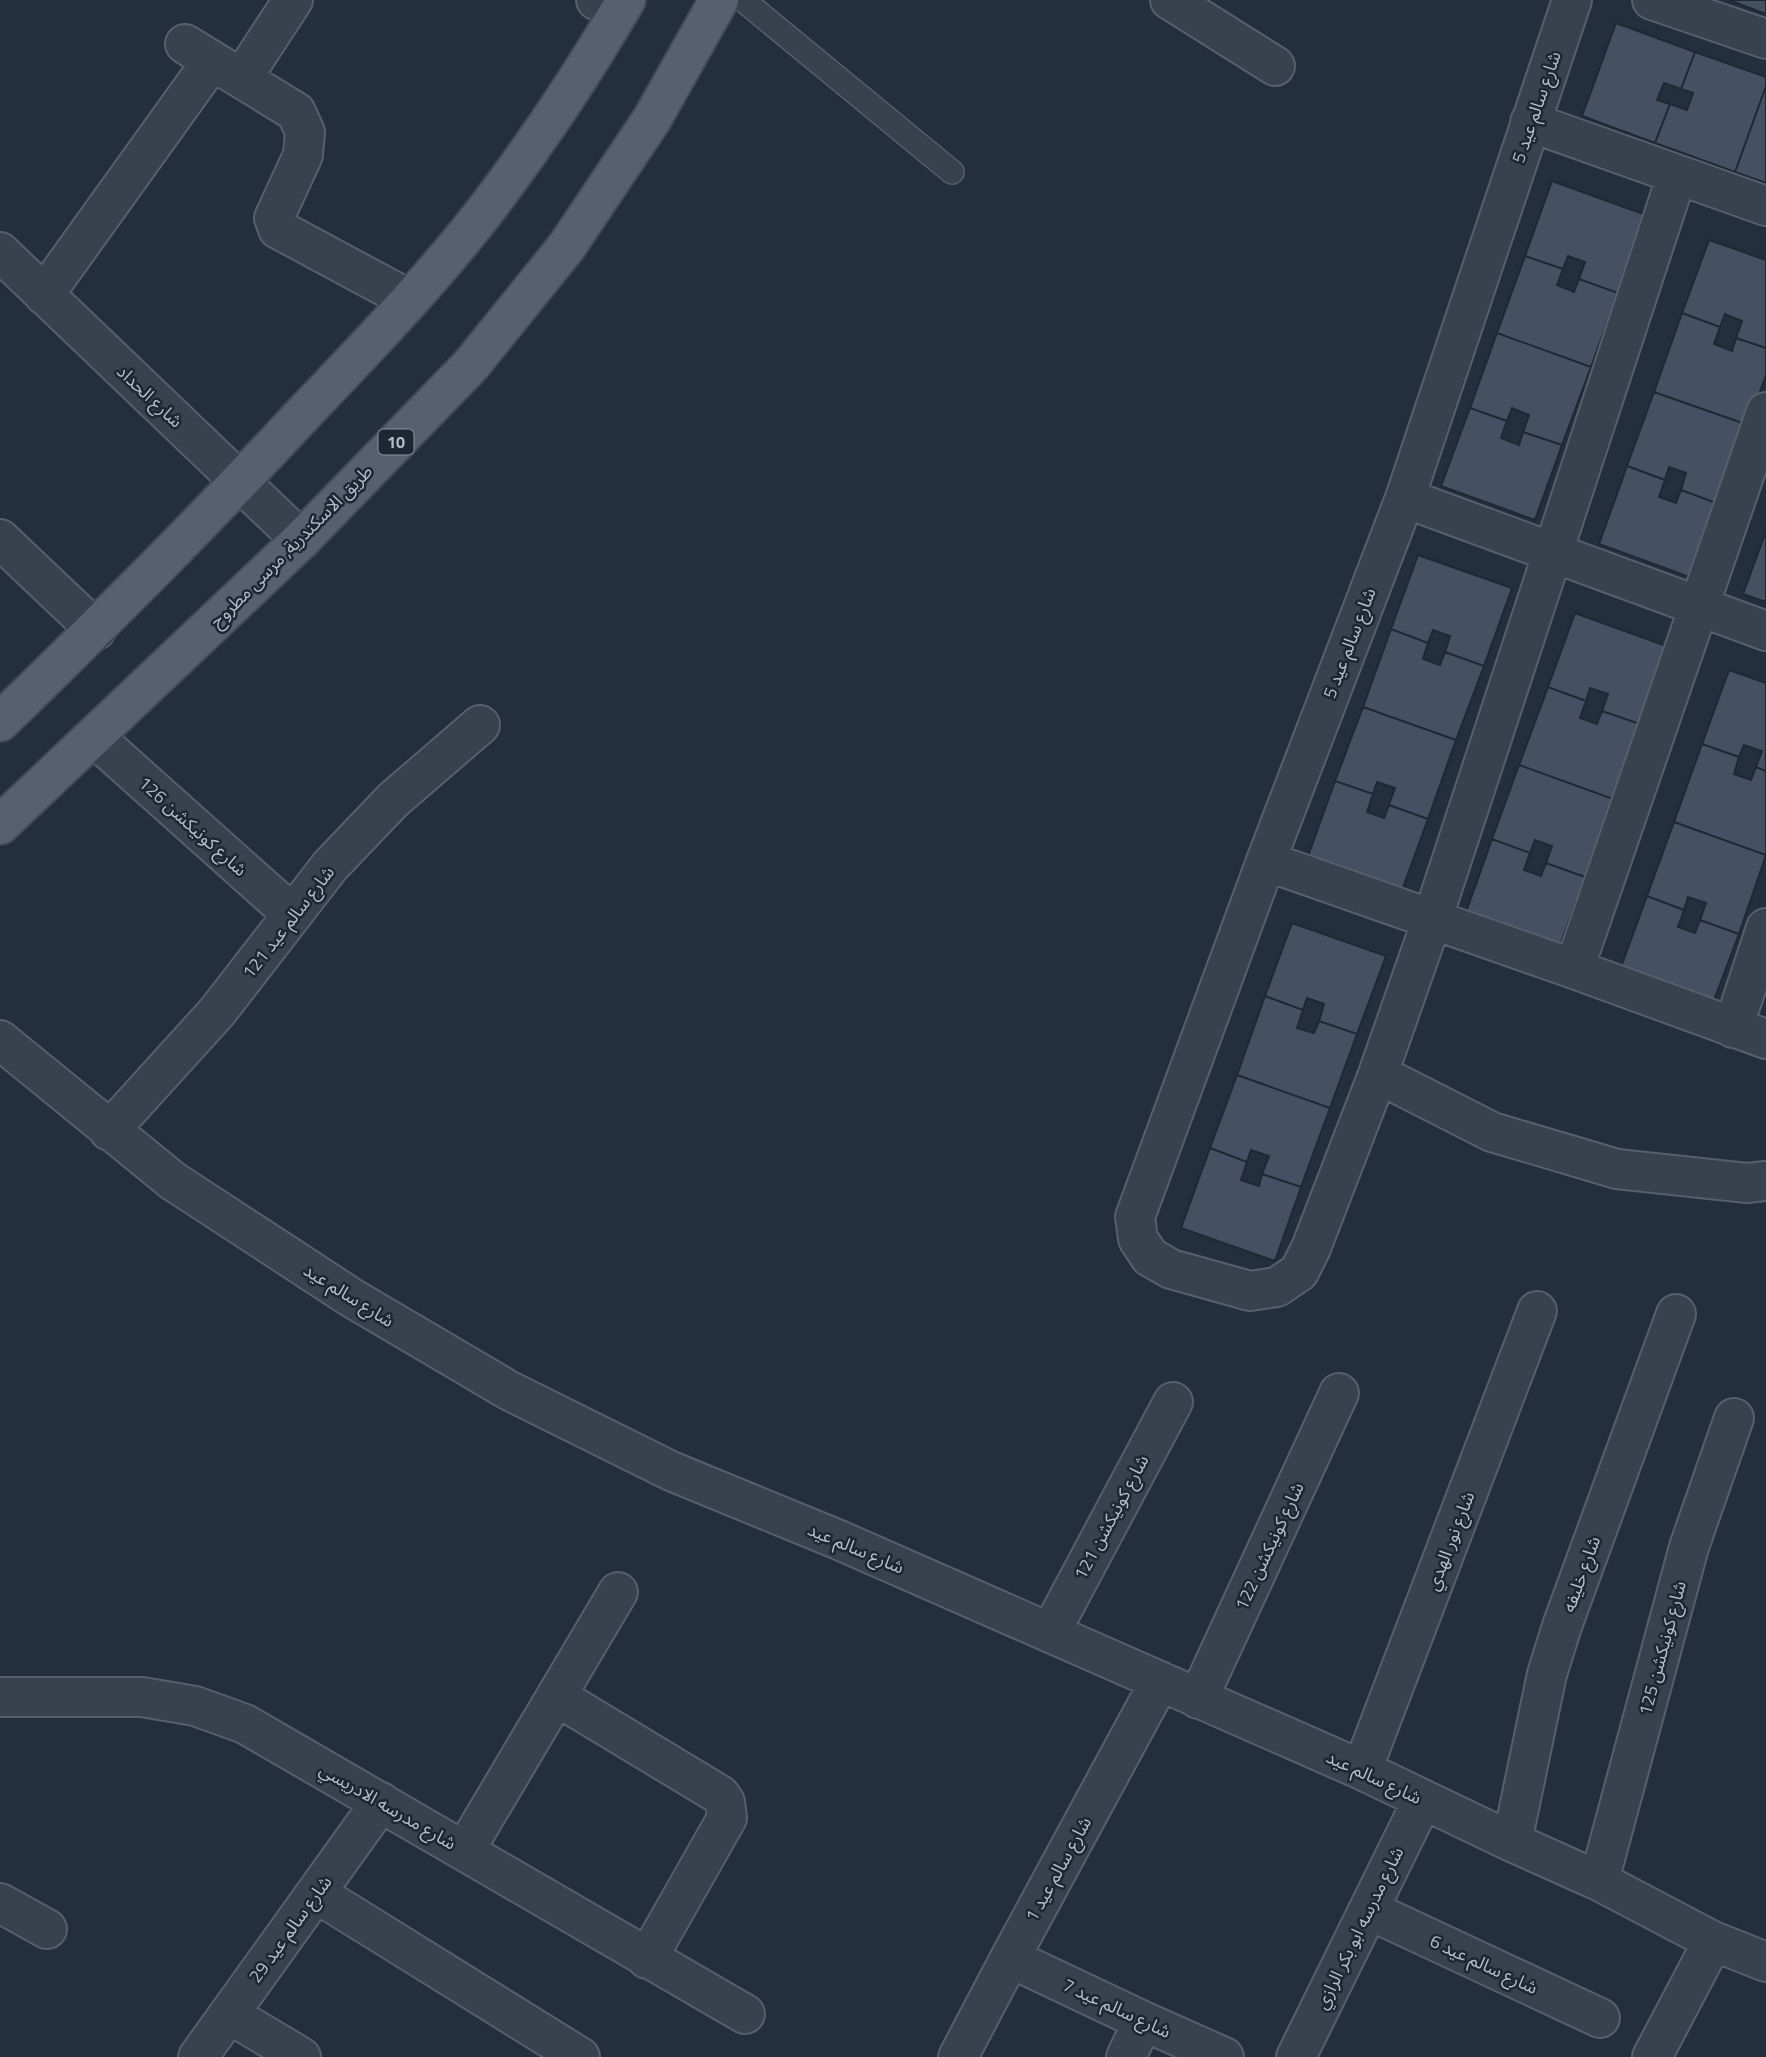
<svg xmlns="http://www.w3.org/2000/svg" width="1766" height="2057" font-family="'Titillium Web','Noto Sans Arabic',sans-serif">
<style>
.building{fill:#455162;stroke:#1f2835;stroke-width:2}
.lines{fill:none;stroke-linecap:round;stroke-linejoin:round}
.service-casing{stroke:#565f6c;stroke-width:26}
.minor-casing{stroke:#565f6c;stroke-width:42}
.primary-casing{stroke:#414a57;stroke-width:42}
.service{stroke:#38414e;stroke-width:23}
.minor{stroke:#38414e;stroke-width:38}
.primary{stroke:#56606e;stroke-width:38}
.labels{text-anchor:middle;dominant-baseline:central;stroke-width:5;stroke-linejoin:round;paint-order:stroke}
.shield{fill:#1d2633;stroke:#878f9c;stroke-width:2}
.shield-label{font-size:16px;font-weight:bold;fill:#b4bcc9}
.street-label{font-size:18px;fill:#b4bcc9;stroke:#1d2633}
</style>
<rect width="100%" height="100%" fill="#242f3e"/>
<path class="building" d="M1729 0H1766V14Z
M1616 23 1695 52 1681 89 1664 83 1657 100 1670 104 1655 143 1582 116Z
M1695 52 1766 77V86L1735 172 1655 143 1670 104 1687 110 1693 93 1681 89Z
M1766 86V183L1735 172Z
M1552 181 1646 215 1618 293 1579 279 1585 262 1568 256 1563 269 1525 256Z
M1709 240 1766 260V348L1736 338 1742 321 1725 314 1720 327 1682 313Z
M1525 256 1563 269 1557 285 1574 292 1579 279 1618 293 1591 367 1497 333Z
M1682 313 1720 327 1714 344 1732 351 1736 338 1766 348V375L1748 425 1654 392Z
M1497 333 1591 367 1562 445 1523 432 1529 415 1512 408 1507 421 1470 408Z
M1654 392 1748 425 1719 504 1681 490 1686 473 1669 467 1665 480 1627 466Z
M1470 408 1507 421 1501 438 1519 445 1523 432 1562 445 1535 520 1441 486Z
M1627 466 1665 480 1659 497 1676 503 1681 490 1719 504 1692 578 1599 544Z
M1766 531V602L1743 594Z
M1418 555 1512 588 1484 666 1445 652 1450 636 1433 630 1428 643 1391 629Z
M1575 613 1669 647 1640 724 1602 711 1608 694 1590 688 1586 701 1548 687Z
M1391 629 1428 643 1423 659 1440 665 1445 652 1484 666 1456 740 1363 707Z
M1729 670 1766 683V771L1756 767 1762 751 1744 745 1739 757 1702 744Z
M1548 687 1586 701 1580 718 1597 724 1602 711 1640 724 1613 799 1519 765Z
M1363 707 1456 740 1428 819 1389 805 1395 788 1377 782 1373 794 1335 781Z
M1702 744 1739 757 1734 774 1751 780 1756 767 1766 771V855L1674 822Z
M1519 765 1613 799 1585 877 1546 863 1552 846 1535 840 1530 853 1492 839Z
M1335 781 1373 794 1367 812 1384 818 1389 805 1428 819 1401 893 1307 859Z
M1674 822 1766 855 1739 934 1700 920 1706 903 1688 897 1684 910 1647 896Z
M1492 839 1530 853 1524 870 1541 876 1546 863 1585 877 1558 951 1464 918Z
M1647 896 1684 910 1678 927 1695 933 1700 920 1739 934 1711 1008 1618 975Z
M1292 923 1386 956 1357 1034 1319 1021 1324 1004 1307 998 1303 1010 1265 996Z
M1265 996 1303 1010 1297 1028 1314 1033 1319 1021 1357 1034 1330 1108 1237 1075Z
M1237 1075 1330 1108 1301 1187 1262 1174 1269 1156 1251 1150 1247 1162 1210 1148Z
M1210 1148 1247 1162 1241 1180 1259 1186 1262 1174 1301 1187 1275 1261 1181 1228Z"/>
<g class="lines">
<defs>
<path id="service" d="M743 0 952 172"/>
<path id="minor" d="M596 0 620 10
M1170 0 1275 66
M1572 0 1405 498 1266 861 1135 1217 1138 1239 1150 1257 1171 1269 1250 1291 1277 1287 1299 1272 1311 1248 1378 1074 1432 920 1677 175
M1652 0 1766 39
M185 44 296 112 305 132 303 155 274 218 278 229 410 300
M242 78 293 0
M1530 122 1766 206
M0 252 301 540
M44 295 212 61
M1405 498 1766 631
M0 539 96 630
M94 737 292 914
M1266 861 1574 969 1766 1039
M1574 969 1766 412
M1733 1028 1766 928
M0 1040 173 1181 352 1298 508 1390 671 1471 839 1540 1362 1770 1512 1842 1599 1881 1713 1941 1766 1962
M1378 1074 1492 1132 1617 1169 1747 1183 1766 1181
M109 1131 217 1012 330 866 393 800 480 725
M1050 1633 1173 1402
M556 1696 720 1795 725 1802 727 1818 647 1959
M0 1697H142L195 1706 245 1724 745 2014
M1198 1699 1339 1393
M1362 1770 1537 1311
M1512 1842 1547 1674 1562 1626 1676 1314
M465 1850 618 1592
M1599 1881 1689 1547 1734 1418
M316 1893 580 2057
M0 1903 47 1929
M1369 1910 1600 2018
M1010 1958 1143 2021 1224 2057
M229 2014 301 2057
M198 2057 381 1802
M958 2057 1010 1958 1160 1681
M1126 2057 1143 2021
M1296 2057 1423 1799
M1652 2057 1713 1941"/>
<path id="primary" d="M0 722C99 626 196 529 290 428 358 356 428 285 488 207 538 141 584 72 626 0
M0 825 301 540 471 365 567 246 652 119 719 0"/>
</defs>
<use href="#service" class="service-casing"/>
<use href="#minor" class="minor-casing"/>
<use href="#primary" class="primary-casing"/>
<use href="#service" class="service"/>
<use href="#minor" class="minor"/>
<use href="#primary" class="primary"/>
</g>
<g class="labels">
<rect class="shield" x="378.5" y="429.5" width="35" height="25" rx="5"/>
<g class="shield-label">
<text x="396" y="442">10</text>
</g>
<g class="street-label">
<text transform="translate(1536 107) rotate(-71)">شارع سالم عيد 5</text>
<text transform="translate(150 396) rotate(43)">شارع الحداد</text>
<text transform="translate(291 546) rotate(-45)">طريق الاسكندرية, مرسى مطروح</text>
<text transform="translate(1349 643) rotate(-69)">شارع سالم عيد 5</text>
<text transform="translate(193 826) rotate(42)">شارع كونيكشن 126</text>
<text transform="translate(288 922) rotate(-52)">شارع سالم عيد 121</text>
<text transform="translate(349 1295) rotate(32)">شارع سالم عيد</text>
<text transform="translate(1111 1517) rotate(-62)">شارع كونيكشن 121</text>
<text transform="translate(1450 1541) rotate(-69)">شارع نور الهدي</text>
<text transform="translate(1269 1546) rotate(-65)">شارع كونيكشن 122</text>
<text transform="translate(856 1548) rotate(23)">شارع سالم عيد</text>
<text transform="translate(1581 1574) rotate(-70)">شارع خليفه</text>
<text transform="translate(1662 1648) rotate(-75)">شارع كونيكشن 125</text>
<text transform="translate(1374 1777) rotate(25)">شارع سالم عيد</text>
<text transform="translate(388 1806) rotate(30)">شارع مدرسه الادريسي</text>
<text transform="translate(1058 1869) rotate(-61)">شارع سالم عيد 1</text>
<text transform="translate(1359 1928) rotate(-64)">شارع مدرسه ابو بكر الرازي</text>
<text transform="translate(290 1929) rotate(-54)">شارع سالم عيد 29</text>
<text transform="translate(1484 1964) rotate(25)">شارع سالم عيد 6</text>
<text transform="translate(1117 2008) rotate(25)">شارع سالم عيد 7</text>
</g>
</g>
</svg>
